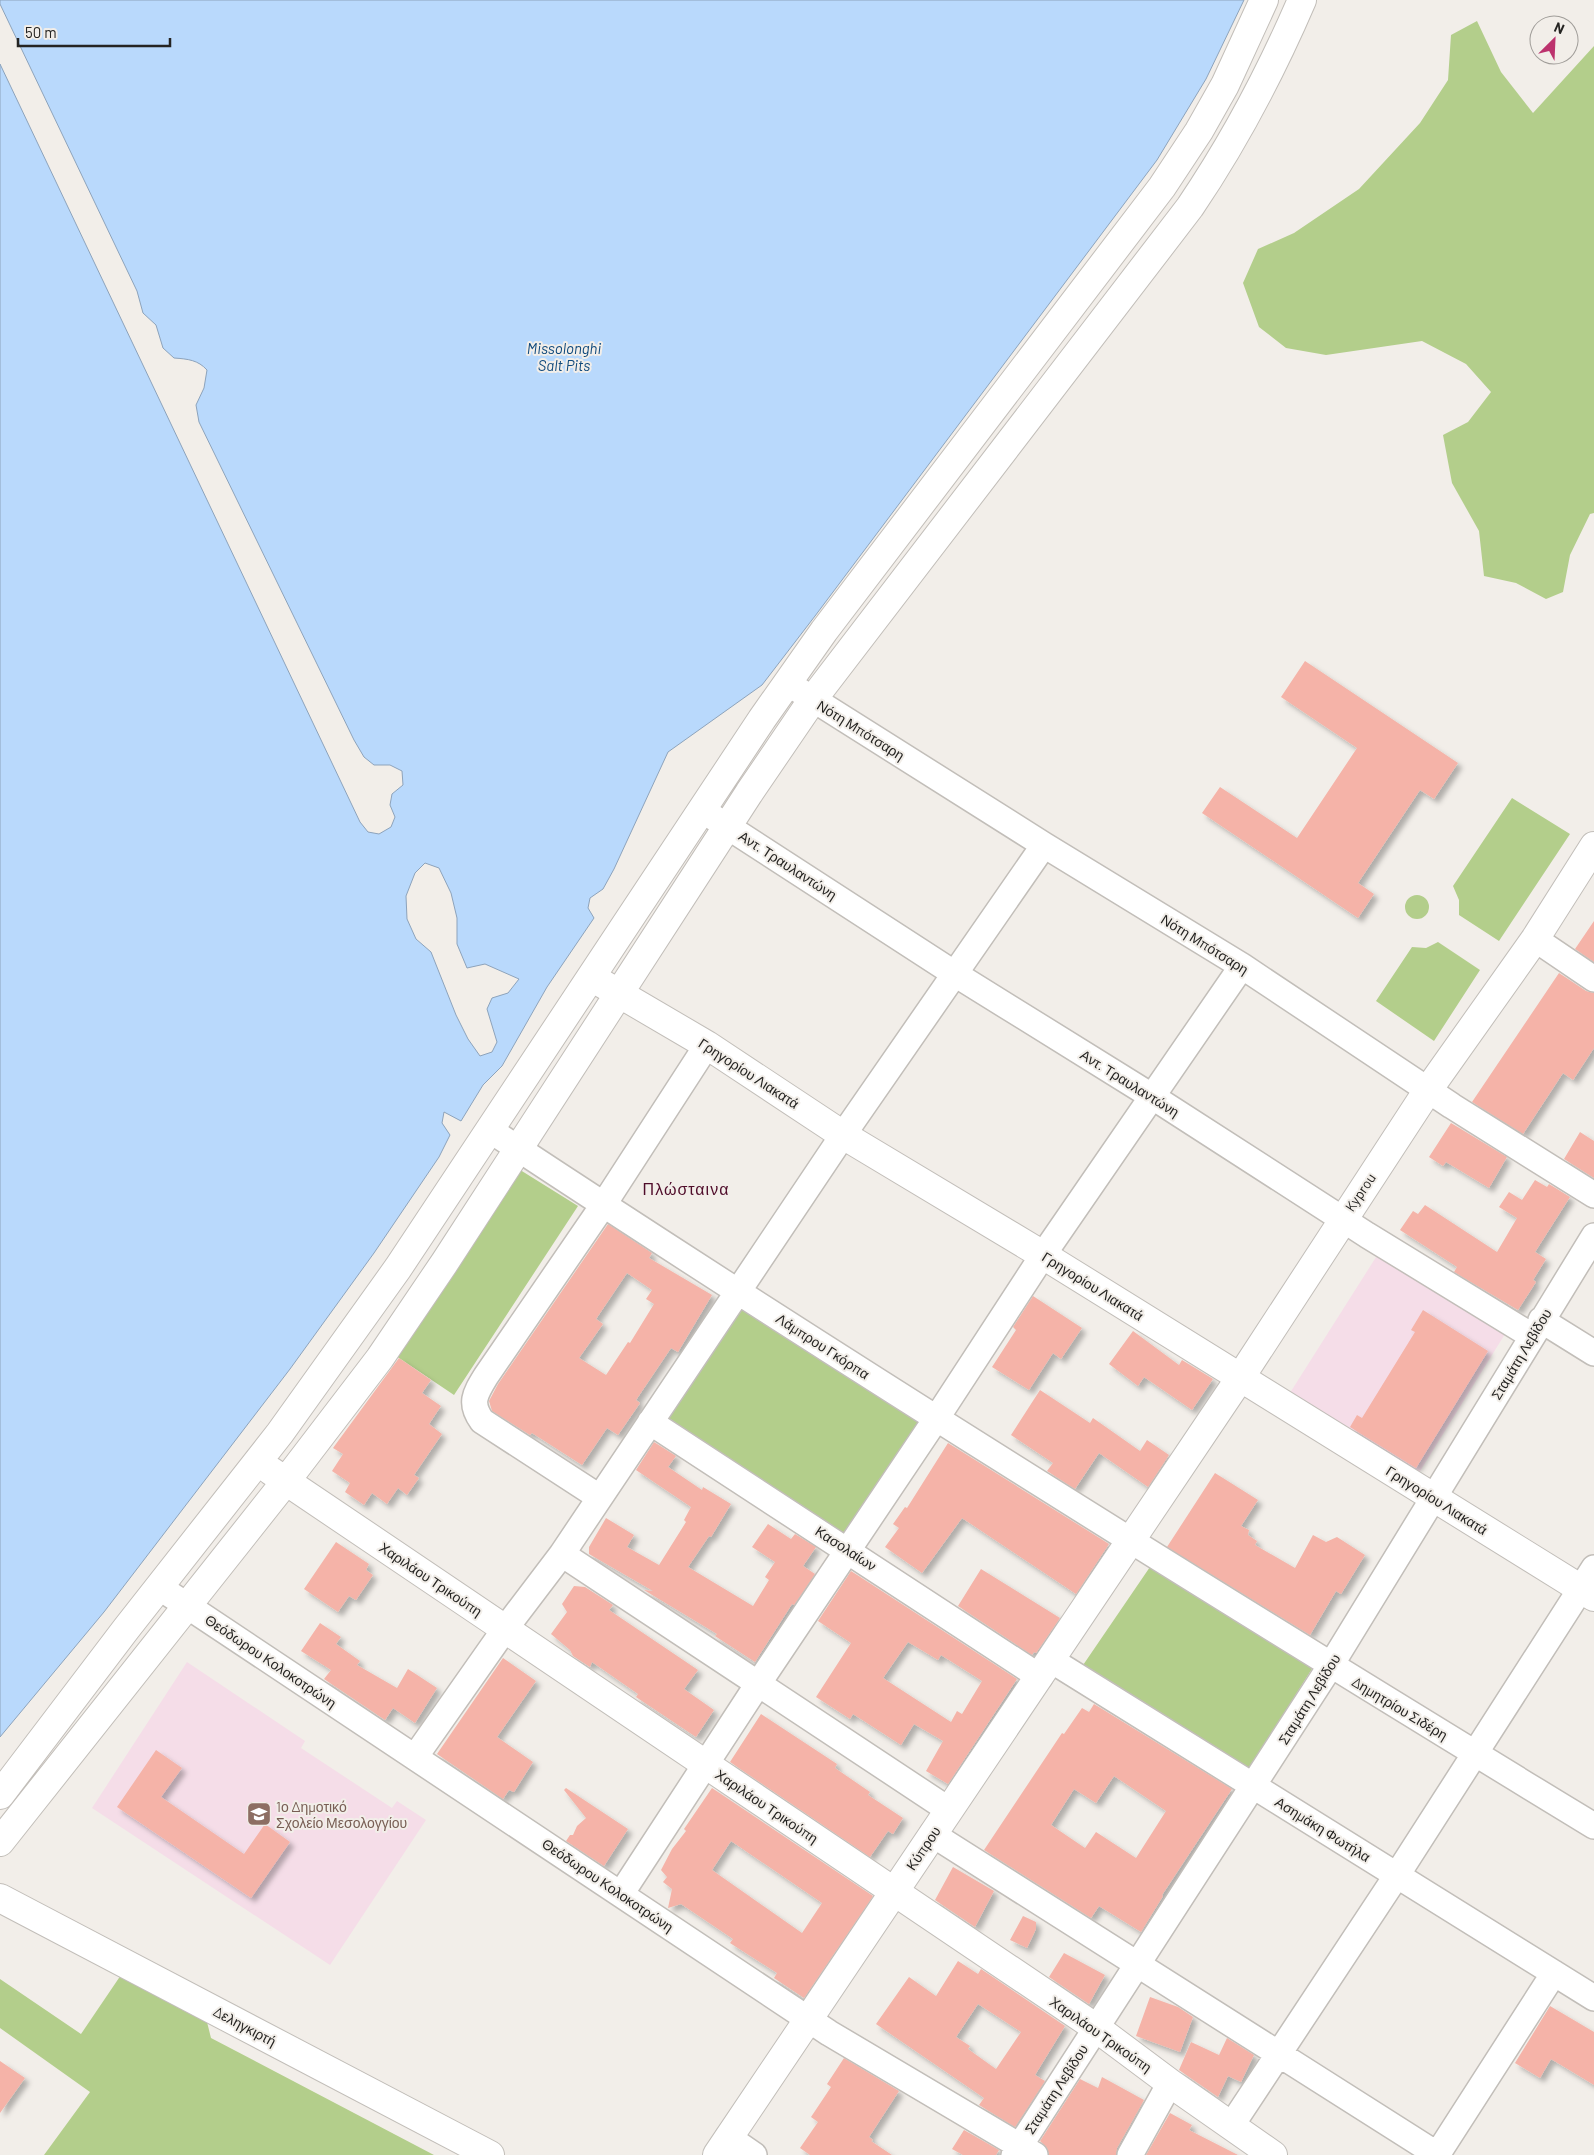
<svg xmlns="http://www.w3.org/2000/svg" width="1594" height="2155" font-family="Barlow,sans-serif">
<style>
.education{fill:#f5dde8}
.green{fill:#b3ce8b}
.water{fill:#b9d9fc;stroke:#8da3bb;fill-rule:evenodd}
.building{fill:#f5b3a8;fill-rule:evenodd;filter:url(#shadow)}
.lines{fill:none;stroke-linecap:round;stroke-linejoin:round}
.street-casing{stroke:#c2beb9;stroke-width:28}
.secondary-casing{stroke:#c2beb9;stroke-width:30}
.street{stroke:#fff;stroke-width:25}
.secondary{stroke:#fff;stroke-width:28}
.labels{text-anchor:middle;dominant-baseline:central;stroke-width:4;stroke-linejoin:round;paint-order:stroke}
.street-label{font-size:14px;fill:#252422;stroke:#f2eee9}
.education-label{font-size:14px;fill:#785e54;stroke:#f2eee9;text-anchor:start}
.water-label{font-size:15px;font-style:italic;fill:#0f497c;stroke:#f2eee9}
.quarter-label{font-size:16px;letter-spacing:1px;fill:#4f0c2a;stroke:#f2eee9}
</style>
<defs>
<filter id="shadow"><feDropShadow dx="4.5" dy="4.5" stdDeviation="2.5" flood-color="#0004"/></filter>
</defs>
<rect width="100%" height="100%" fill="#f2eee9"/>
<path class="education" d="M1378 1254 1505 1334 1417 1476 1288 1396Z
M187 1662 305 1741 301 1748 392 1808 397 1801 426 1820 330 1965 92 1808Z"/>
<path class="green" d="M1477 21 1501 72 1533 113 1594 46V513L1590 514 1570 555 1563 592 1546 599 1516 583 1484 576 1479 531 1452 483 1443 435 1468 422 1491 392 1466 364 1422 341 1326 355 1286 348 1259 327 1243 283 1258 249 1294 233 1359 189 1420 123 1448 80 1451 35Z
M1512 798 1570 834 1499 941 1459 915V900L1453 886Z
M1405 907a12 12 0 1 1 24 0a12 12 0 1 1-24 0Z
M1438 942 1480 970 1434 1041 1376 1001 1412 947 1426 948Z
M517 1168 578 1206 454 1395 396 1356Z
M741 1306 920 1422 844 1534 667 1417Z
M1152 1564 1315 1664 1246 1774 1079 1671Z
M123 1972 206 2018 211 2038 434 2155H44L90 2092 0 2028V1979L81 2034Z"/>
<path class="water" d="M0 0H1244L1206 79 1157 160 815 616 762 685 668 752 614 869 603 889 590 898 588 908 594 918 547 987 502 1066 483 1085 461 1121 444 1112 442 1123 450 1135 439 1157 374 1253 290 1369 104 1612 0 1737V64L360 822 368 832 379 834 391 827 395 817 390 805 392 794 403 785 402 771 390 765H374L364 757 354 740 199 422 196 405 204 388 207 370C198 360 188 359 174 358L163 348 156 325 143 313 137 291 0 4ZM425 863 439 868 451 893 457 918V944L467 968 485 964 519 979 508 993 492 998 487 1009 497 1042 492 1052 480 1056 468 1039 456 1015 431 952 416 939 407 919 406 896 415 873Z"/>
<path class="building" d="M1305 661 1458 763 1434 799 1420 790 1358 883 1374 894 1358 918 1202 813 1220 787 1297 838 1357 748 1281 697Z
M1594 921V962L1575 949Z
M1559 973 1586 991 1594 993V1048L1573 1080 1563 1073 1523 1134 1472 1102Z
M1451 1123 1507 1157 1489 1188 1446 1162 1443 1166 1429 1157Z
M1580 1132 1594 1141V1178L1564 1159Z
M1535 1180 1547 1187 1549 1184 1570 1197 1535 1252 1546 1259 1533 1280 1536 1282 1518 1310 1454 1272 1457 1267 1400 1230 1413 1211 1418 1214 1425 1205 1497 1252 1517 1218 1499 1207 1509 1192 1522 1200Z
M608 1224 652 1253 649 1258 712 1295 678 1352 671 1348 636 1400 640 1403 618 1435 607 1428 582 1465 532 1433 530 1435 492 1411 489 1401 498 1384ZM627 1273 652 1290 646 1299 654 1304 630 1343 628 1342 606 1375 579 1358 603 1324 596 1319Z
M1033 1296 1082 1328 1061 1359 1053 1353 1029 1390 992 1367 1016 1330 1013 1327Z
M1423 1310 1488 1351 1416 1468 1350 1427 1357 1415 1362 1418 1415 1332 1411 1330Z
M1133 1331 1179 1365 1182 1360 1213 1379 1192 1410 1144 1377 1138 1386 1109 1364Z
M399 1358 431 1380 422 1393 441 1406 429 1424 442 1434 414 1475 419 1478 407 1495 398 1488 387 1504 372 1493 364 1505 345 1492 350 1483 332 1471 343 1454 333 1448Z
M1040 1390 1090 1423 1093 1418 1140 1451 1147 1440 1169 1455 1148 1487 1099 1453 1075 1489 1047 1471 1053 1463 1011 1435Z
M654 1442 676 1456 668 1467 702 1490 703 1487 731 1504 711 1537 709 1536 688 1567 753 1606 769 1580 765 1577 775 1562 752 1547 768 1524 791 1539 795 1534 816 1547 803 1566 815 1574 794 1605 792 1604 755 1662 715 1636 717 1634 644 1590 653 1591 589 1554V1547L606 1518 634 1535 627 1547 659 1565 686 1522 684 1520 691 1507 636 1470Z
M948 1443 1109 1544 1076 1594 962 1518 922 1573 885 1547 899 1528 893 1524 905 1507 907 1508Z
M1215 1473 1258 1500 1241 1526 1249 1530 1248 1535 1257 1541 1255 1545 1295 1568 1313 1535 1326 1542 1337 1537 1365 1555 1341 1594 1336 1591 1310 1635 1167 1547Z
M336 1542 369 1564 366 1570 373 1575 356 1600 349 1596 338 1612 304 1589Z
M981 1569 1060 1618 1036 1653 1034 1652 1032 1655 958 1606Z
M851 1571 1017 1679 948 1784 926 1771 943 1741 914 1724 901 1745 853 1714 850 1719 816 1697 851 1643 818 1621ZM908 1642 938 1660 941 1655 982 1681 962 1714 957 1711 951 1722 883 1678Z
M574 1586 585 1587 613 1605 609 1610 698 1670 684 1689 714 1710 696 1737 636 1697 638 1694 592 1662 590 1667 573 1656 570 1650 551 1634 567 1612 562 1604Z
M320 1623 341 1637 336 1644 360 1661 357 1665 397 1688 408 1669 437 1688 415 1723 393 1708 385 1720 324 1679 331 1670 301 1651Z
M503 1658 536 1681 497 1737 533 1762 514 1792 509 1790 503 1799 437 1754Z
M1094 1704 1232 1789 1162 1895 1163 1896 1141 1932 1099 1906 1091 1918 984 1850 1062 1733 1064 1734 1082 1708 1089 1712ZM1114 1776 1166 1811 1136 1858 1096 1832 1085 1848 1051 1825 1074 1789 1096 1803Z
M761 1714 837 1764 835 1768 870 1792 868 1795 903 1818 893 1834 888 1831 870 1857 730 1762Z
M156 1750 182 1768 161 1797 244 1854 265 1824 290 1842 251 1898 117 1807Z
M566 1788 628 1829 604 1866 566 1841 570 1835H573L577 1826 586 1818 564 1790Z
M712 1788 873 1896 804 1998 774 1978 777 1973 730 1943 733 1939 681 1904 668 1908 672 1889 663 1882 667 1877 661 1870 672 1849 686 1831 684 1829ZM731 1841 822 1903 802 1933 712 1870Z
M953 1867 994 1891 975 1927 935 1900Z
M1023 1916 1036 1922V1929L1027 1948 1010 1940Z
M1064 1953 1105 1975 1089 2004 1049 1977Z
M958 1961 978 1974 981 1969 1065 2026 1035 2075 1045 2081 1015 2127 979 2105 984 2098 876 2024 909 1977 936 1996ZM978 2004 1021 2032 996 2069 968 2049 970 2046 956 2037Z
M1150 1997 1178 2007 1193 2017 1180 2052 1136 2036Z
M1550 2006 1594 2032V2085L1551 2059 1540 2078 1515 2063Z
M1227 2038 1254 2055 1241 2082 1228 2076 1218 2097 1179 2070 1191 2042 1219 2055Z
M844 2058 899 2091 869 2137 873 2140 871 2141 892 2155H810L800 2148 818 2122 811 2117 831 2087 827 2084Z
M0 2061 25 2078 0 2113Z
M1102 2077 1144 2100 1117 2148 1116 2155H1049L1047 2148 1040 2141 1080 2079 1098 2088Z
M1170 2113 1192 2125 1189 2130 1238 2155H1146Z
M964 2130 999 2150 996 2155H963L952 2149Z"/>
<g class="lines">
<defs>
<path id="street" d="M789 684 1044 845 1242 966 1452 1106 1594 1195
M702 810 955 974 1153 1097 1367 1235 1532 1336
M1535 939 1594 979
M490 1130C853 1370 1223 1600 1594 1826
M1541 1320 1594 1353
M650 1422 1040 1677
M599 1497 482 1421C469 1403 475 1394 486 1376L604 1204 707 1045
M562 1554 949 1810
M159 1587 829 2033 1035 2155
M1051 1660 1594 1998
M415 1757 505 1629 562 1554 843 1135 1044 845
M932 1834 1438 2155
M621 1894 758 1684 936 1419 1043 1255 1242 966
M1231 2126 1397 1875 1594 1568
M728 2137 754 2155
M1014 2155 1331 1665 1594 1236
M1130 2155 1170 2083
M1437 2155 1554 1973"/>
<path id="secondary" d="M603 984 707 1045 843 1135 1043 1255 1594 1597
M271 1471 1095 2027 1170 2083 1273 2155
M0 1795 126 1629 280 1433 398 1268 762 719 824 631 1162 187 1199 131 1225 85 1264 0
M0 1842 286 1481 380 1358 445 1262 749 793 813 699 1190 207C1234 142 1271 72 1302 0
M0 1898 490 2155
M717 2155 1240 1378 1428 1090 1535 939 1594 846"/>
</defs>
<use href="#street" class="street-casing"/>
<use href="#secondary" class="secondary-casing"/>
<use href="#street" class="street"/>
<use href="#secondary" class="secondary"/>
</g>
<defs>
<symbol id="school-square" viewBox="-11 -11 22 22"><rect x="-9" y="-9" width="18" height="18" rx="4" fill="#8d6e63" stroke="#f2eee9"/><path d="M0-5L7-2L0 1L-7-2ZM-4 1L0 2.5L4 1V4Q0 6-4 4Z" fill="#fff"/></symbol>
</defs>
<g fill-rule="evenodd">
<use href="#school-square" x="245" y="1800" width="28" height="28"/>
</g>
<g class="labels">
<g class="street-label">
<text transform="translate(861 730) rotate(32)">Νότη Μπότσαρη</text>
<text transform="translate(788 865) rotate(33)">Αντ. Τραυλαντώνη</text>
<text transform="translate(1205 944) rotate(32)">Νότη Μπότσαρη</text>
<text transform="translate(749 1073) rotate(33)">Γρηγορίου Λιακατά</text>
<text transform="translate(1130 1083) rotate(32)">Αντ. Τραυλαντώνη</text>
<text transform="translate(1360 1192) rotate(-56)">Kyprou</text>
<text transform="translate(1093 1286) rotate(32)">Γρηγορίου Λιακατά</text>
<text transform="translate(823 1346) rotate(33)">Λάμπρου Γκόρπα</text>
<text transform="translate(1521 1354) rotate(-59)">Σταμάτη Λεβίδου</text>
<text transform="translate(1437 1500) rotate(32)">Γρηγορίου Λιακατά</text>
<text transform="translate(846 1548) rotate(33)">Κασολαίων</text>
<text transform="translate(431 1579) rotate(34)">Χαριλάου Τρικούπη</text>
<text transform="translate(271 1661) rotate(34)">Θεόδωρου Κολοκοτρώνη</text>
<text transform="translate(1309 1699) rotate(-58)">Σταμάτη Λεβίδου</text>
<text transform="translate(1400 1708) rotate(31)">Δημητρίου Σιδέρη</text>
<text transform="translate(767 1806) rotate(34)">Χαριλάου Τρικούπη</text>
<text transform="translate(1323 1829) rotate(32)">Ασημάκη Φωτήλα</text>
<text transform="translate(923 1848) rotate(-56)">Κύπρου</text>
<text transform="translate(608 1885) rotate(34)">Θεόδωρου Κολοκοτρώνη</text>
<text transform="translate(245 2026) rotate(28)">Δεληγκιρτή</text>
<text transform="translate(1101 2034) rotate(35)">Χαριλάου Τρικούπη</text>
<text transform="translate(1056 2089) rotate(-57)">Σταμάτη Λεβίδου</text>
</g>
<g class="education-label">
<text x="276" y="1806">1ο Δημοτικό<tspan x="276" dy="16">Σχολείο Μεσολογγίου</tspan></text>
</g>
<g class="water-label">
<text x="564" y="348">Missolonghi<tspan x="564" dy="17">Salt Pits</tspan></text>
</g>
<g class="quarter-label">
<text x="686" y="1188">Πλώσταινα</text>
</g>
</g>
<g transform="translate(1554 40) rotate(24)"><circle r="24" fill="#f2eee9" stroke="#a09d99"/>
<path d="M0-4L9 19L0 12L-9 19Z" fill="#bc326d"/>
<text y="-8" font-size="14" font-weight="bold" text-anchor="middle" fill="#252422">N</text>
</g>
<path d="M18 38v8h152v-8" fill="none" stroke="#252422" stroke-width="2.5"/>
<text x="25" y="38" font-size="15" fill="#252422" stroke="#f2eee9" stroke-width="4" paint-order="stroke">50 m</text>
</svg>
